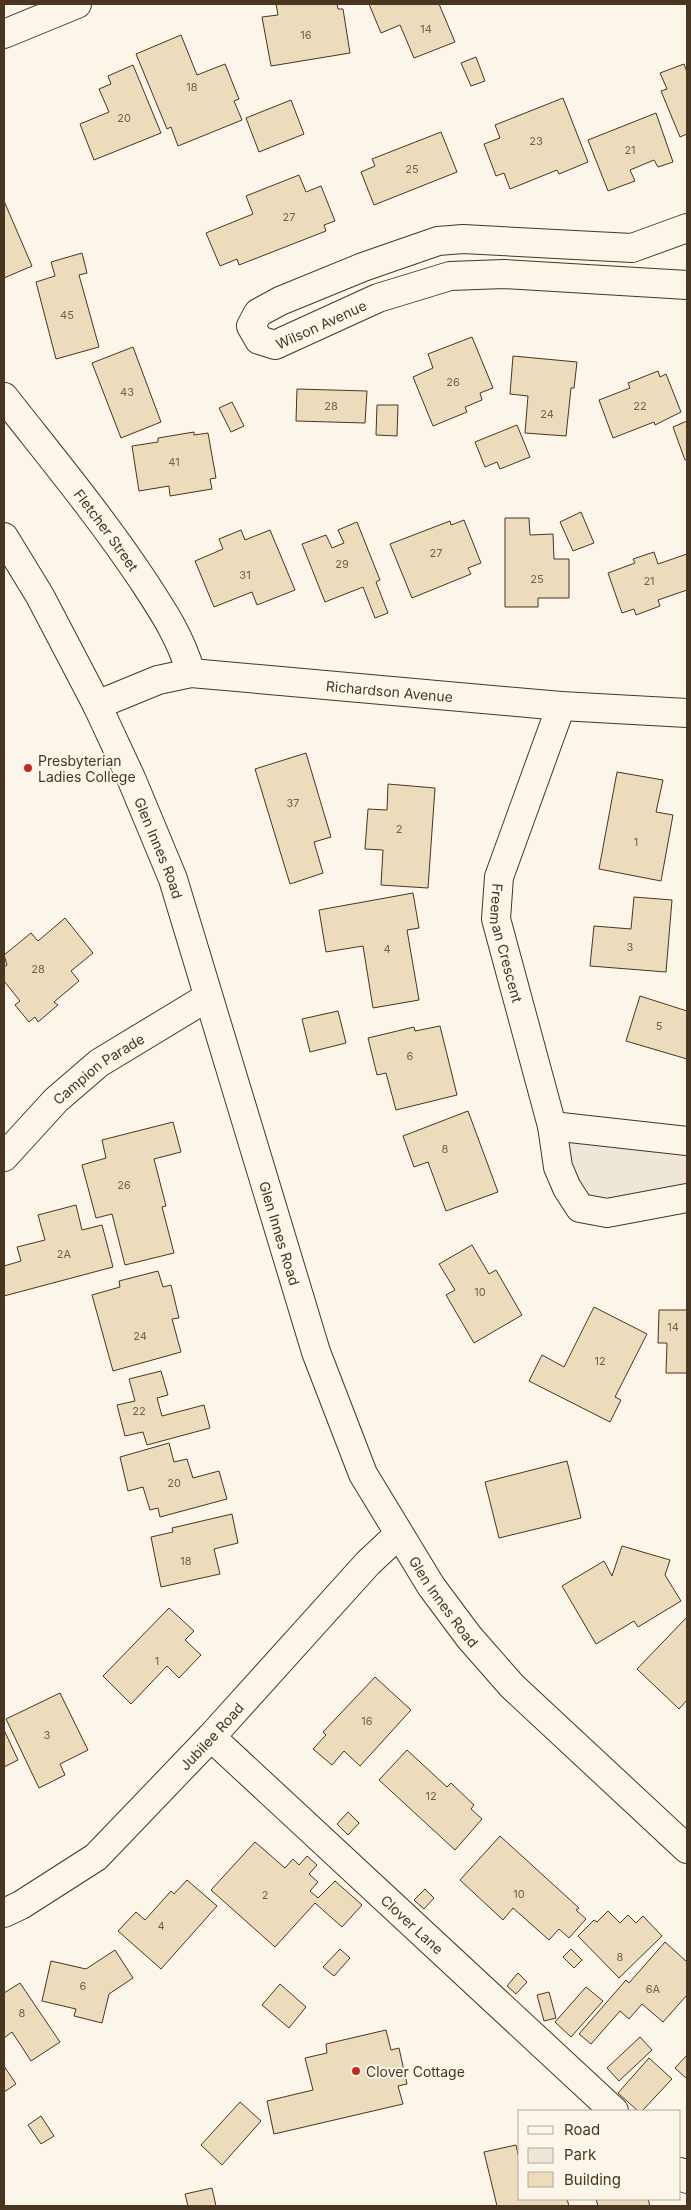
<svg xmlns="http://www.w3.org/2000/svg" width="691" height="2210" font-family="Inter,sans-serif">
<style>
.green{fill:#ede6d9;stroke:#887966}
.building{fill:#ecdcbc;stroke:#4a3520}
.lines{fill:none;stroke-linecap:round;stroke-linejoin:round}
.minor-casing{stroke:#4a3520;stroke-width:30}
.major-casing{stroke:#4a3520;stroke-width:30}
.minor{stroke:#fbf6e9;stroke-width:28}
.major{stroke:#fbf6e9;stroke-width:28}
.poi-dot{fill:#c62828;stroke:#fbf6e9;stroke-width:2}
.labels{text-anchor:middle;dominant-baseline:central;stroke-width:4;stroke-linejoin:round;paint-order:stroke}
.number-label{font-size:11px;fill:#725f47}
.street-label{font-size:14px;fill:#4a3520;stroke:#fbf6e9}
.poi-label{font-size:14px;fill:#4a3520;stroke:#fbf6e9;text-anchor:start}
</style>
<rect width="100%" height="100%" fill="#fbf6e9"/>
<path class="green" d="M552 1126 687 1141V1198L580 1208Z"/>
<path class="building" d="M276 4H337L338 9H343L350 53 271 66 262 17 278 15Z
M369 4H439L455 42 414 58 400 25 381 33Z
M181 35 197 75 225 64 239 99 234 101 242 120 178 146 171 127 167 129 136 54Z
M476 57 485 81 471 86 461 63Z
M684 64 687 72V134L680 137 661 91 667 89 660 73Z
M133 65 161 133 94 160 80 124 109 112 99 89 111 84 108 76Z
M563 98 588 162 559 174 557 170 510 189 504 173 496 176 484 144 500 138 495 125Z
M291 100 304 134 259 152 246 118Z
M656 113 673 162 658 167 654 160 630 170 635 181 608 191 588 140Z
M441 132 457 172 374 205 361 172 375 166 372 159Z
M299 175 306 192 321 186 335 221 324 225 326 231 239 265 237 259 220 266 206 233 253 214 246 196Z
M4 201 32 266 4 278Z
M82 253 87 273 79 275 99 347 56 359 36 282 55 276 51 262Z
M472 337 493 388 480 393 482 400 465 407 467 412 433 426 413 377 433 368 428 354Z
M133 347 161 422 121 438 92 363Z
M513 356 577 362 574 388H571L566 436 525 433 528 396 510 394Z
M658 371 660 377 666 374 681 412 655 425 654 422 613 438 599 400 630 388 628 383Z
M297 389 367 391 365 423 296 421Z
M232 402 244 426 231 432 219 408Z
M377 405H398L397 436 376 435Z
M687 421V459L685 460 673 427Z
M517 425 530 457 500 469 497 462 485 467 475 442Z
M194 432V435L208 433 216 478 210 479 212 489 170 496 169 486 139 491 132 446 158 442V438Z
M581 512 594 543 573 551 560 522Z
M505 518H529L530 535 553 534 554 559H569V598H538V607H505Z
M464 520 481 563 468 568 471 574 412 598 390 544 450 521 451 525Z
M357 522 380 580 376 582 388 613 375 618 363 587 325 602 302 544 326 535 332 548 344 543 338 530Z
M241 530 245 540 270 530 295 590 257 605 252 592 214 607 195 561 223 549 219 539Z
M654 552 658 564 687 554V590L658 600 660 606 636 615 634 609 622 613 608 573 635 563 633 559Z
M306 753 331 837 314 842 323 873 290 884 255 769Z
M617 772 663 780 656 812 673 815 661 881 599 869Z
M388 784 435 788 428 888 381 885 383 850 365 849 368 809 387 810Z
M413 893 419 928 407 930 419 1000 373 1008 363 946 326 952 319 910Z
M634 897 672 900 666 972 590 966 594 926 631 929Z
M65 918 93 953 71 971 79 981 54 1002 58 1005 38 1022 35 1017 29 1022 15 1005 20 1001 4 981V967L7 965 4 955 31 933 38 941Z
M640 996 687 1011V1059L626 1041Z
M338 1011 346 1043 310 1052 302 1019Z
M440 1026 457 1095 396 1110 386 1073 377 1075 368 1038 414 1027 415 1031Z
M468 1111 498 1192 446 1211 428 1162 414 1167 403 1136Z
M173 1122 181 1152 154 1159 166 1206 162 1207 174 1253 125 1265 112 1214 96 1218 82 1165 106 1158 102 1140Z
M76 1205 82 1230 102 1225 113 1267 4 1296V1266L21 1261 17 1247 45 1240 38 1215Z
M472 1245 489 1274 496 1270 522 1315 474 1343 446 1295 455 1290 439 1264Z
M158 1271 163 1287 171 1285 179 1318 172 1319 181 1352 113 1371 92 1295 120 1287 119 1281Z
M594 1307 647 1334 615 1397 621 1400 610 1422 529 1381 542 1355 564 1367Z
M659 1310H687V1373H666L667 1343H658Z
M161 1371 168 1395 157 1398 162 1416 204 1405 210 1428 147 1445 143 1432 125 1436 117 1405 135 1401 129 1379Z
M169 1443 174 1462 187 1459 193 1478 219 1471 227 1499 160 1517 158 1508 150 1510 143 1487 128 1491 120 1457Z
M567 1461 581 1518 499 1538 485 1482Z
M232 1514 238 1543 214 1549 220 1574 161 1587 151 1537 173 1532 172 1528Z
M622 1546 670 1560 665 1575 681 1601 638 1627 634 1621 596 1644 562 1586 604 1561 612 1576Z
M169 1608 194 1631 185 1640 201 1655 179 1678 167 1666 131 1704 103 1676Z
M687 1617V1700L679 1709 637 1669Z
M375 1677 411 1710 360 1766 344 1751 332 1765 313 1749 326 1735 323 1732Z
M60 1693 88 1750 60 1764 65 1775 39 1788 6 1719Z
M4 1730 18 1760 4 1767Z
M407 1750 447 1787 451 1783 474 1805 471 1809 482 1819 455 1850 379 1780Z
M348 1812 359 1823 348 1835 337 1824Z
M500 1836 579 1908 576 1910 586 1919 569 1938 559 1929 549 1940 513 1908 503 1920 460 1880Z
M255 1842 285 1868 293 1859 299 1865 307 1856 317 1865 309 1874 318 1882 310 1891 318 1898 335 1881 362 1905 342 1927 315 1903 275 1947 211 1890Z
M187 1880 217 1906 161 1969 118 1931 136 1912 145 1920 171 1891 174 1894Z
M425 1889 434 1898 424 1909 414 1900Z
M608 1911 620 1923 628 1915 636 1923 643 1916 662 1936 619 1978 578 1936 594 1920 597 1922Z
M665 1942 687 1962V1995L663 2022 642 2004 629 2019 620 2011 591 2044 579 2034 626 1980 629 1983Z
M340 1949 350 1958 334 1976 323 1967Z
M571 1949 582 1960 574 1968 563 1957Z
M115 1950 133 1978 109 1994 102 2023 74 2016 76 2009 42 2001 51 1961 86 1969Z
M518 1973 527 1982 516 1994 507 1986Z
M20 1983 60 2042 31 2061 12 2032 4 2038V1993Z
M280 1984 306 2007 289 2028 262 2005Z
M586 1987 603 2001 571 2037 555 2022Z
M549 1992 556 2018 544 2021 537 1995Z
M386 2030 391 2050 399 2048 407 2084 398 2086 403 2104 274 2134 267 2101 313 2090 305 2058 327 2053 326 2044Z
M640 2037 652 2050 619 2081 607 2068Z
M687 2055V2079L675 2068Z
M649 2058 672 2079 642 2111H638L618 2093Z
M4 2066 16 2084 4 2092Z
M240 2102 261 2121 222 2165 201 2145Z
M41 2116 54 2136 41 2144 28 2125Z
M516 2145 520 2163V2199H567L569 2206H497L484 2152Z
M212 2188 216 2206H188L185 2194Z
M596 2199H648L650 2206H598Z"/>
<g class="lines">
<defs>
<g id="minor">
<path d="M4 34 77 4"/>
<path id="s1" d="M687 228 632 248 463 239 438 241 363 267 280 301 258 313 251 326 259 340 275 345 378 298 450 276 504 274 687 285"/>
<path id="s2" d="M4 397C51 457 100 516 142 579 163 611 180 636 191 673"/>
<path id="s3" d="M97 705 158 680 191 673 561 706 687 713"/>
<path id="s4" d="M561 706 499 877 496 919 552 1126 558 1167 567 1188 580 1208 607 1213 687 1198"/>
<path d="M552 1126 687 1141"/>
<path id="s5" d="M4 1157 56 1100 99 1063 208 997"/>
<path id="s6" d="M211 1737 614 2111"/>
<path id="s7" d="M4 1913 21 1905 96 1857 211 1737 368 1563 398 1535"/>
<path d="M680 2172 687 2179"/>
</g>
<g id="major">
<path id="s8" d="M4 537 40 596 97 705 131 778 173 879 316 1352 363 1474 431 1586 469 1637 512 1686 687 1849"/>
</g>
</defs>
<use href="#minor" class="minor-casing"/>
<use href="#major" class="major-casing"/>
<use href="#minor" class="minor"/>
<use href="#major" class="major"/>
</g>
<g class="poi-dot">
<circle cx="28" cy="768" r="5"/>
<circle cx="356" cy="2071" r="5"/>
</g>
<g class="labels">
<g class="number-label">
<text x="426" y="29">14</text>
<text x="306" y="35">16</text>
<text x="192" y="87">18</text>
<text x="124" y="118">20</text>
<text x="536" y="141">23</text>
<text x="630" y="150">21</text>
<text x="412" y="169">25</text>
<text x="289" y="217">27</text>
<text x="67" y="315">45</text>
<text x="453" y="382">26</text>
<text x="127" y="392">43</text>
<text x="331" y="406">28</text>
<text x="640" y="406">22</text>
<text x="547" y="414">24</text>
<text x="174" y="462">41</text>
<text x="436" y="553">27</text>
<text x="342" y="564">29</text>
<text x="245" y="575">31</text>
<text x="537" y="579">25</text>
<text x="649" y="581">21</text>
<text x="293" y="803">37</text>
<text x="399" y="829">2</text>
<text x="636" y="842">1</text>
<text x="630" y="947">3</text>
<text x="387" y="949">4</text>
<text x="38" y="969">28</text>
<text x="659" y="1026">5</text>
<text x="410" y="1056">6</text>
<text x="445" y="1149">8</text>
<text x="124" y="1185">26</text>
<text x="64" y="1254">2A</text>
<text x="480" y="1292">10</text>
<text x="673" y="1327">14</text>
<text x="140" y="1336">24</text>
<text x="600" y="1361">12</text>
<text x="139" y="1411">22</text>
<text x="174" y="1483">20</text>
<text x="186" y="1561">18</text>
<text x="157" y="1661">1</text>
<text x="367" y="1721">16</text>
<text x="47" y="1735">3</text>
<text x="431" y="1796">12</text>
<text x="519" y="1894">10</text>
<text x="265" y="1895">2</text>
<text x="161" y="1926">4</text>
<text x="620" y="1957">8</text>
<text x="83" y="1986">6</text>
<text x="653" y="1989">6A</text>
<text x="22" y="2013">8</text>
</g>
<g class="street-label">
<text stroke="none"><textPath href="#s1" startOffset="545">Wilson Avenue</textPath></text>
<text stroke="none"><textPath href="#s2" startOffset="168">Fletcher Street</textPath></text>
<text stroke="none"><textPath href="#s3" startOffset="299">Richardson Avenue</textPath></text>
<text stroke="none"><textPath href="#s8" startOffset="348">Glen Innes Road</textPath></text>
<text stroke="none"><textPath href="#s4" startOffset="249">Freeman Crescent</textPath></text>
<text stroke="none"><textPath href="#s5" startOffset="130">Campion Parade</textPath></text>
<text stroke="none"><textPath href="#s8" startOffset="752">Glen Innes Road</textPath></text>
<text stroke="none"><textPath href="#s8" startOffset="1158">Glen Innes Road</textPath></text>
<text stroke="none"><textPath href="#s7" startOffset="275">Jubilee Road</textPath></text>
<text stroke="none"><textPath href="#s6" startOffset="275">Clover Lane</textPath></text>
</g>
<g class="poi-label">
<text x="38" y="760">Presbyterian<tspan x="38" dy="16">Ladies College</tspan></text>
<text x="366" y="2071">Clover Cottage</text>
</g>
</g>
<rect width="691" height="2210" fill="none" stroke="#4a3520" stroke-width="10"/>
<rect x="518" y="2110" width="162" height="90" fill="#fbf6e9" stroke="#b4a999"/>
<rect x="528" y="2126" width="25" height="8" fill="#fbf6e9" stroke="#b4a999"/>
<text x="564" y="2135" font-size="15" fill="#4a3520">Road</text>
<rect x="528" y="2148" width="25" height="15" fill="#ede6d9" stroke="#b4a999"/>
<text x="564" y="2160" font-size="15" fill="#4a3520">Park</text>
<rect x="528" y="2172" width="25" height="15" fill="#ecdcbc" stroke="#b4a999"/>
<text x="564" y="2185" font-size="15" fill="#4a3520">Building</text>
</svg>
